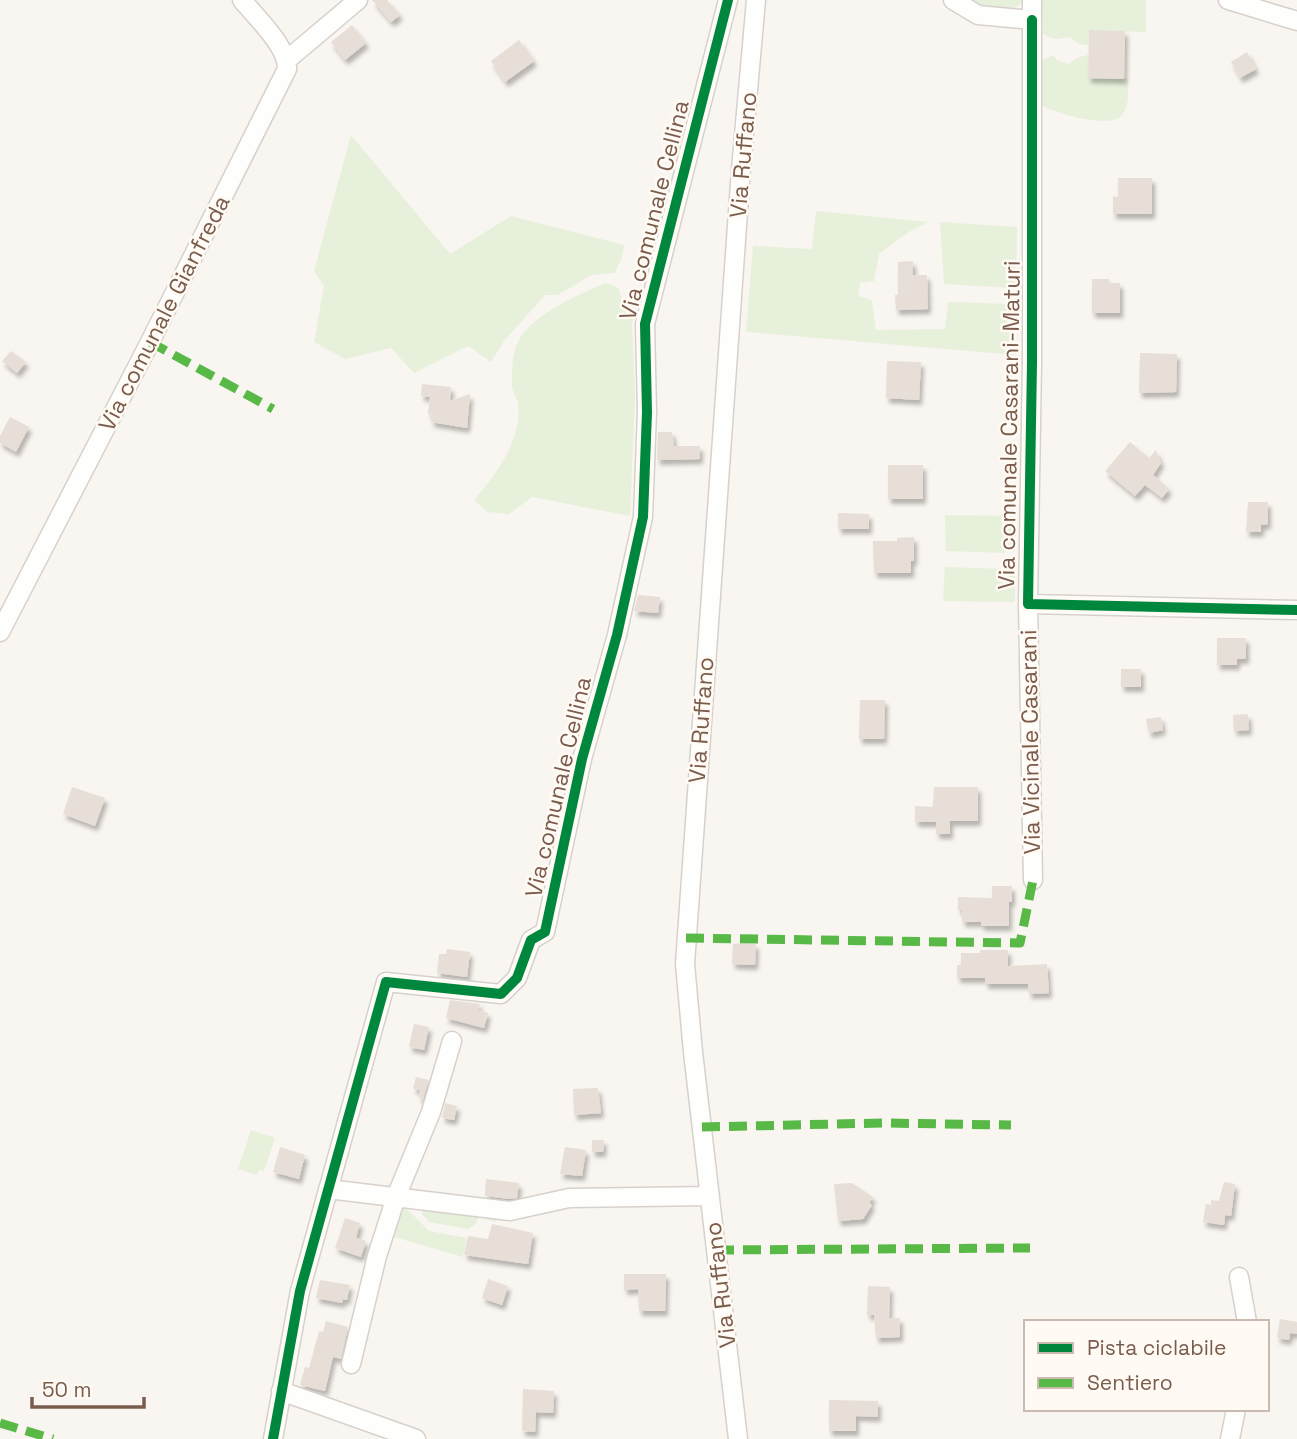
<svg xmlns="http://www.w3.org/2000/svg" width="1297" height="1439" font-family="'Space Grotesk',sans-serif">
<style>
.green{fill:#e7f0db}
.building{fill:#e6ded7;filter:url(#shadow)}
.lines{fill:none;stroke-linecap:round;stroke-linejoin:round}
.minor-casing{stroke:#d7d1cb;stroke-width:21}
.minor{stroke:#fefefd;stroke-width:18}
.quiet{stroke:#58b947;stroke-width:9;stroke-dasharray:18 9;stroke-linecap:butt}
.cycleway-casing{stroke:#fffaf3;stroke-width:15}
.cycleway{stroke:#00873e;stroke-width:10}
.labels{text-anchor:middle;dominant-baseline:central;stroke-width:5;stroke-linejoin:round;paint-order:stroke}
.street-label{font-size:23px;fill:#7a5c4d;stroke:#fffaf3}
</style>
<defs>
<filter id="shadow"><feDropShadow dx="3" dy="5" stdDeviation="2" flood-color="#0004"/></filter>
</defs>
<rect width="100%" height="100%" fill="#f9f5f0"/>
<path class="green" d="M966 0H1023C1011 20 983 8 966 0Z
M1042 0H1146V32L1089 30V45L1079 44 1070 37C1056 39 1056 41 1043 34Z
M1054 55 1057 60 1068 64 1079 57 1088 55V78L1128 79C1128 91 1130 107 1121 116 1108 129 1055 113 1041 105V60Z
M351 135 450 254 511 216 624 245 622 257 615 273 591 275 558 295H545L504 341 491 362 468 346 414 373 391 348 345 359 314 342 324 286 314 271Z
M816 211 928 222 907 233 879 254 874 281 860 283 858 296 872 300 876 330 945 329 948 302 1012 304 1016 307V355L746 332 753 246 812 249Z
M940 222 1017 227 1016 285 1011 288 944 284Z
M605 283C615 286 621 287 621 299L636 309 632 323 635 398 630 516 532 497 509 514 487 512 474 500C493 477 510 456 517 427 518 421 519 412 518 405 518 398 512 393 512 385 512 371 512 350 520 338 536 313 578 295 605 283Z
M945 515 1014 516V548L1003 553 946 551Z
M945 567 1003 569 1015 574V602L943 601Z
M251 1130 275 1138 264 1171 259 1170 257 1175 238 1169Z
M423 1203 496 1214V1222L479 1217 475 1225 468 1229 429 1222 422 1214Z
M405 1207 429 1231 467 1238 463 1257 391 1236 400 1209Z"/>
<path class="building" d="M372 0H387L400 15 391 22Z
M352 25 366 43 345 60 331 42Z
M1089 30 1125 31 1124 79 1088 78Z
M519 40 534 61 505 82 491 61Z
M1247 52 1256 69 1240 78 1231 62Z
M1118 178H1152V214H1113V196L1118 197Z
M913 261V275H927L928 309 896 310 895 295H898V262Z
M1092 279H1109V283H1120V313H1092Z
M11 351 26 362 17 373 2 361Z
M1140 353 1177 354 1176 392 1139 393Z
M887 361 921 362 919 400 886 398Z
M422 384 451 387 450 401 470 394 467 428 431 422 432 414H428L430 397 421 396Z
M10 417 29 427 16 452 0 443V436Z
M658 432H672L674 446H700V459L657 460Z
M1130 442 1149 458 1156 450 1161 463 1153 475 1169 489 1162 498 1145 485 1135 496 1105 471Z
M888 465H923V499H888Z
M1248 502H1268V524L1261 525V532H1246Z
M838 513 869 514V529H838Z
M914 537V561H911V573H874L873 541H897V538Z
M638 595 660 597 658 613 634 611Z
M1217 638H1246V659H1237V665H1217Z
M1121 669H1141V687H1121Z
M860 700H885L884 739H859Z
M1248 714 1249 730 1234 731 1233 715Z
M1161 717 1163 730 1149 733 1146 719Z
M72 787 105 798 95 826 63 814Z
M934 787H978V821H950V834H936V822H915V806L933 807Z
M992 886H1012V902H1009V926H981V922H962V910H958V897L992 898Z
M742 943 756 944 755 965 732 964 733 944Z
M447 949 470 952 467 977 437 973 439 954H446Z
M980 950H1008V966L1047 964 1049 993 1029 994 1028 984H985V978H957V965H961V953H980Z
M450 1000 480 1004 478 1010 488 1013 484 1028 446 1018Z
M414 1024 429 1027 424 1050 409 1047Z
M416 1077 429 1080 423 1099 419 1098 420 1090 413 1089Z
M598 1088 601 1113 574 1115 573 1089Z
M445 1103 457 1106 454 1120 442 1118Z
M592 1140H604L603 1152H592Z
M280 1147 305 1155 299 1179 273 1172Z
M565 1147 586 1150 582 1176 560 1174Z
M486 1179 519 1183 517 1198 509 1199 485 1196Z
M1224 1182 1235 1184 1231 1216 1225 1215 1224 1225 1203 1222 1206 1204 1211 1205V1200L1219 1201Z
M852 1183 873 1197 869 1203 872 1205 863 1219 838 1221 834 1184Z
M345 1218 360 1223 356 1238 366 1241 361 1257 335 1248Z
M492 1224 533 1233 528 1264 464 1255 468 1236 488 1239Z
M624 1274H666L665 1311H639L638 1289 624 1290Z
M488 1279 508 1286 502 1305 482 1298Z
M320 1280 350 1285 347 1300 343 1299 342 1303 316 1298Z
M868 1286 890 1287 889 1318H900V1337L876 1338 874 1315H867Z
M1280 1319 1297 1322V1334L1290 1333 1289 1340 1277 1338Z
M326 1321 348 1327 341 1359 333 1357 325 1391 300 1385 305 1367 309 1368 319 1331 323 1332Z
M523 1389 554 1391 553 1413 536 1412 535 1432 522 1431Z
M829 1400 878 1401V1417L856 1416V1431H829Z"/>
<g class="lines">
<defs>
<path id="minor" d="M953 0 978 15 1032 20V0
M1228 0 1297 21
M1032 20V362L1028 604 1297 610
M288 59 358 0
M1028 604 1033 880
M0 632 150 342 287 69C288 47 256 17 242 0
M328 1189 510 1211 569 1198 710 1196
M1239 1277 1247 1322
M351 1364 377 1256 396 1197 431 1112 452 1041
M281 1391 416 1439
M273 1439 300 1291 386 982 501 994 517 978 531 940 545 932 582 759 617 635 643 517 647 412 645 324 728 0
M738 1439 693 1052 685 964 741 169 756 0
M1230 1439 1236 1409"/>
</defs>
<use href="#minor" class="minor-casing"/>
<use href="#minor" class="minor"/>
<path class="quiet" d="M150 342 273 409
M686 938 1020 943 1033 880
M702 1127 883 1123 1011 1125
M716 1250 1030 1248
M0 1423 53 1439"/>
<defs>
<path id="cycleway" d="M1032 20V362L1028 604 1297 610
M273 1439 300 1291 386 982 501 994 517 978 531 940 545 932 582 759 617 635 643 517 647 412 645 324 728 0"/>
</defs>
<use href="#cycleway" class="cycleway-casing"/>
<use href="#cycleway" class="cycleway"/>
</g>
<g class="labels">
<g class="street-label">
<text transform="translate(743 155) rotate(-85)">Via Ruffano</text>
<text transform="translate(654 210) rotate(-76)">Via comunale Cellina</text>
<text transform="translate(164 313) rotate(-63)">Via comunale Gianfreda</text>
<text transform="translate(1009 425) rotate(-89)">Via comunale Casarani-Maturi</text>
<text transform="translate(701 720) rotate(-86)">Via Ruffano</text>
<text transform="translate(1030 742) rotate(-91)">Via Vicinale Casarani</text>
<text transform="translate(558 787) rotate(-77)">Via comunale Cellina</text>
<text transform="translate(720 1285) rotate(-97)">Via Ruffano</text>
</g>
</g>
<rect x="1024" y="1320" width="245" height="91" fill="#fffaf3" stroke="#cabbb1" stroke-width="2"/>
<rect x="1038" y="1343" width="35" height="10" fill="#00873e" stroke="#cabbb1" stroke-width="2"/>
<text x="1087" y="1355" font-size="21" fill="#7a5c4d">Pista ciclabile</text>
<rect x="1038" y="1378" width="35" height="10" fill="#58b947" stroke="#cabbb1" stroke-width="2"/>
<text x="1087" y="1390" font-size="21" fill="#7a5c4d">Sentiero</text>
<path d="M32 1397v10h112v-10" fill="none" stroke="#7a5c4d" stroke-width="3.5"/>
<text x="42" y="1397" font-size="21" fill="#7a5c4d" stroke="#fffaf3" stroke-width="5" paint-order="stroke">50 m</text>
</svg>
